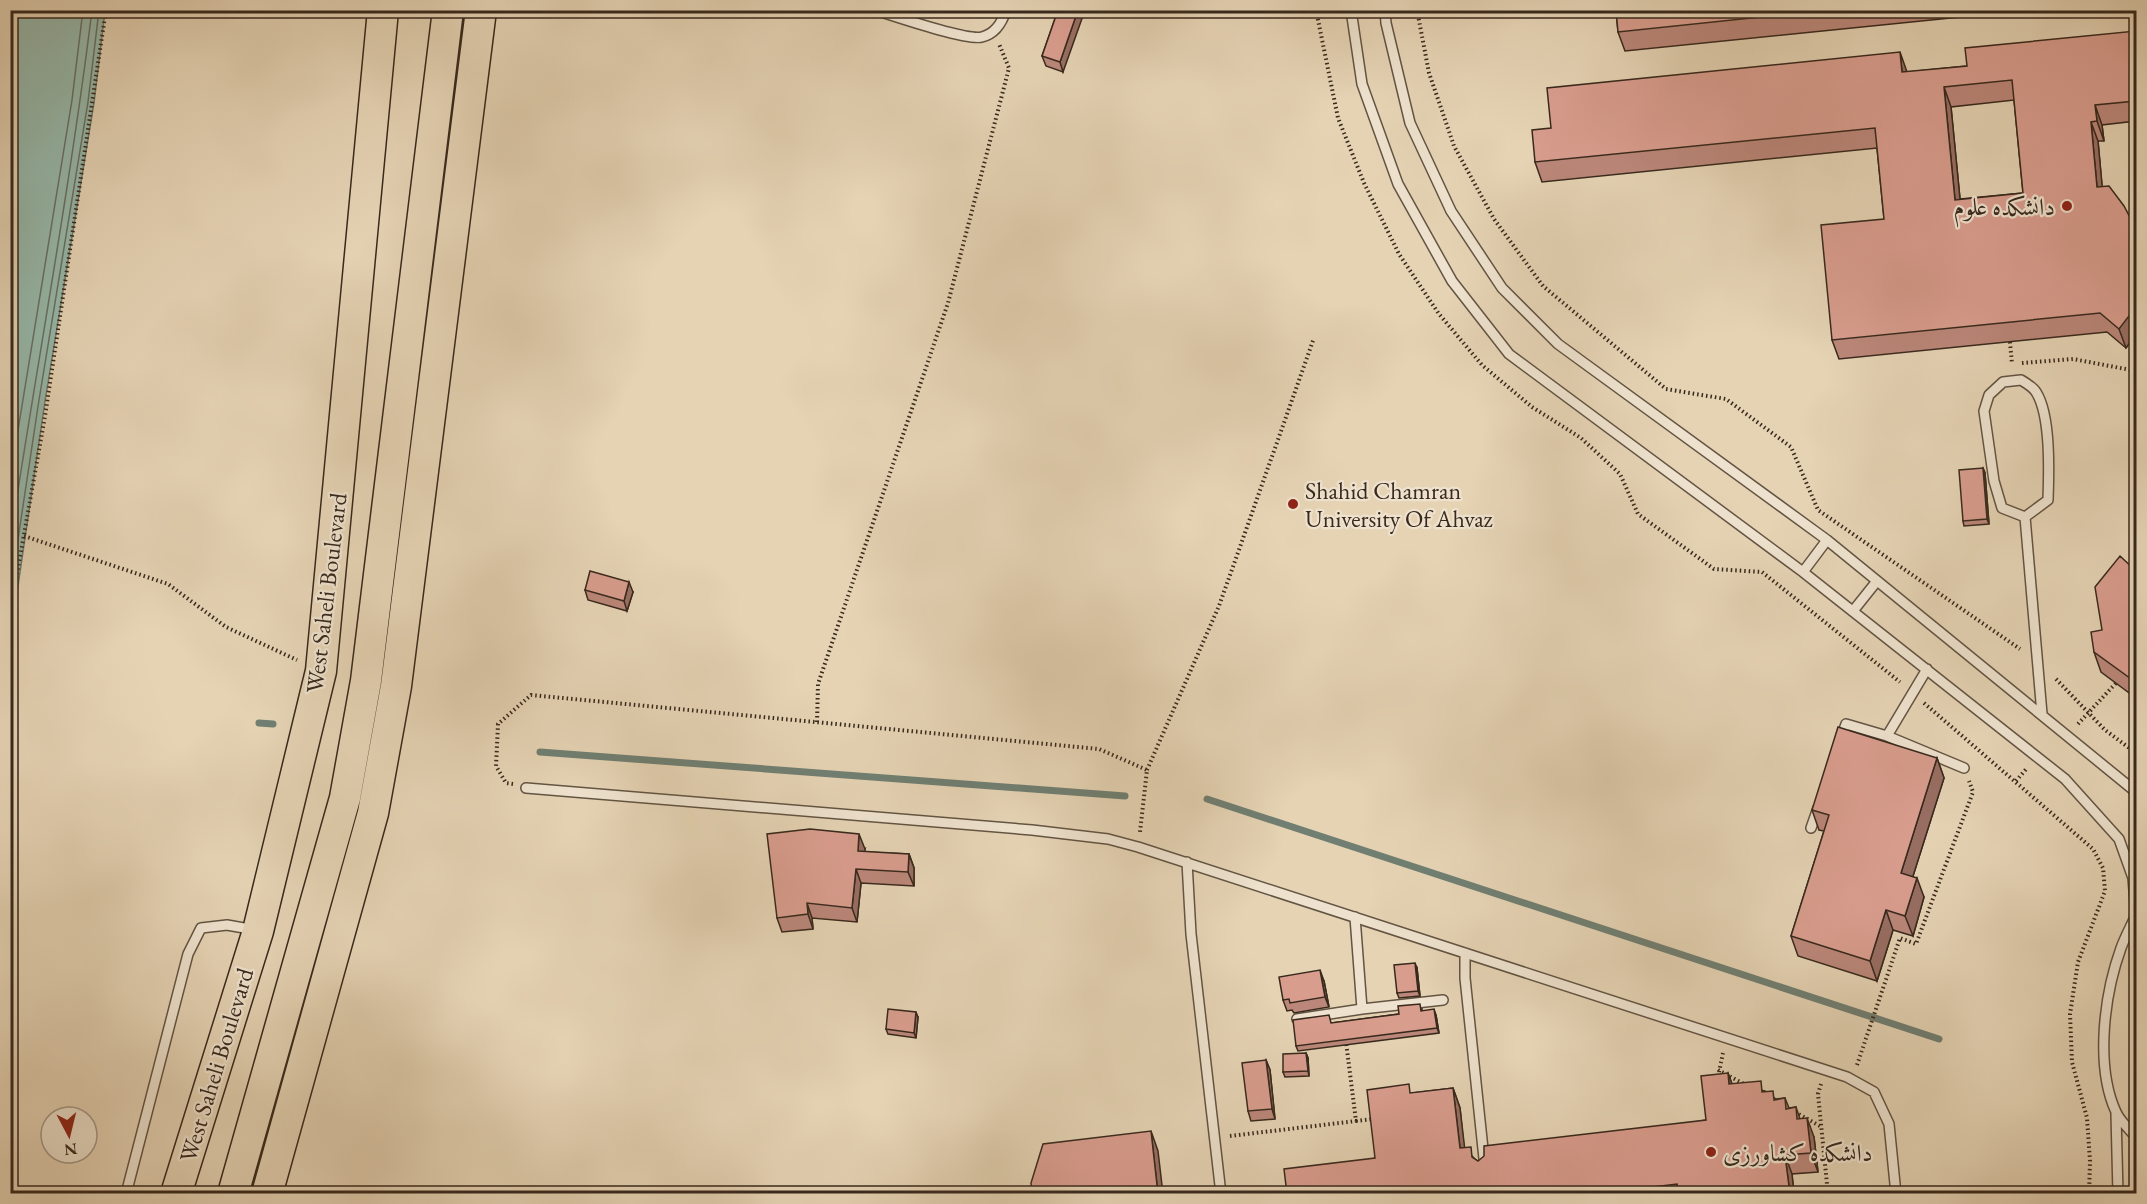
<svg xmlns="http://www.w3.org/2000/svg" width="2147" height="1204" font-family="'EB Garamond',Amiri,serif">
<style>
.water{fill:#96b8aa;stroke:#707f72;stroke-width:1.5}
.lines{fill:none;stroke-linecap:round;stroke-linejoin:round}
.shore{stroke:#677064;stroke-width:1.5}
.stream{stroke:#707f72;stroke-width:7}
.service-casing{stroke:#635443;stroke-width:12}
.primary-casing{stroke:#38291d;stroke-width:33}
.path{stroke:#38291d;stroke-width:4;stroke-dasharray:1.5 3;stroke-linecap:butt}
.service{stroke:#eee2ce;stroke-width:9}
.primary{stroke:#e5d3b4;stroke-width:30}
.wall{fill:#bb877a;stroke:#38291d;stroke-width:1.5;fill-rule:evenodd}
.shaded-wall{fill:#986e63;stroke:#38291d;stroke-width:1.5}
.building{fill:#d99d8e;stroke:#38291d;stroke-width:1.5;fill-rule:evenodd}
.poi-dot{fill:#8f2418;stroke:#eee2ce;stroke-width:2}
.labels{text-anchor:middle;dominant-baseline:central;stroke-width:4.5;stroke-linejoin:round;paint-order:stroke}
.poi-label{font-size:24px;fill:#38291d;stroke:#eee2ce;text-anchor:start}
.street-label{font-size:24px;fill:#38291d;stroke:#eee2ce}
</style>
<rect width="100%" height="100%" fill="#e5d3b4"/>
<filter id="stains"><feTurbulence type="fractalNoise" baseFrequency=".00333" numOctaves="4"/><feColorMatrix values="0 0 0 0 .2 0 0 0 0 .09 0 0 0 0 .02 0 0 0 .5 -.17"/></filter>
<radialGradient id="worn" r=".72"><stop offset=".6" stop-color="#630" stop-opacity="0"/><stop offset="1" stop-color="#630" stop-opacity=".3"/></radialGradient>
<path class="water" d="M11 10 105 11 94 103 45 401 11 634Z"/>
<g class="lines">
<path class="shore" d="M10 479 72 100 83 10
M10 541C37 364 70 188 92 10
M10 592 39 400 88 102 99 10"/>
<path class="stream" d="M259 723 273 724
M540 752 1125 796
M1207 799 1939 1039"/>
<defs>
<path id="service" d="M875 10C894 16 967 41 982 37 994 34 1002 23 1006 10
M1351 10 1362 84 1398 184 1452 281 1509 354 1803 572 2065 779 2119 839 2133 878 2136 915
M1385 10 1386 23 1410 123 1451 211 1502 288 1558 344 1827 540 2136 792
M2021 380C2026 383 2033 387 2036 392 2051 415 2049 473 2048 500L2025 517 2002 508 1994 481 1984 411 1989 395 2003 382Z
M2025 517 2042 714
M1803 572 1827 540
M1853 611 1877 581
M1927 669 1887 736 1964 768
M1840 741 1846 724 1887 736
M526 788 1032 830 1108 839 1138 847 1847 1077 1874 1092 1889 1124 1896 1194
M1811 828 1818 808
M1187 862 1191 934 1221 1194
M2136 915C2131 926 2125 937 2121 948 2104 995 2095 1066 2116 1112 2120 1121 2130 1130 2136 1137
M1465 953V978L1485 1168
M1362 1009 1443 1000
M1297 1019 1362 1009 1355 917
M2116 1114 2118 1194
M126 1194 188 954 201 928 227 925 256 930"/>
<path id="primary" d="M176 1194 258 931 321 671 383 10
M233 1194 345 798 366 681 448 10
M267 1194 373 813 396 686 481 10"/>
</defs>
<use href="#service" class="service-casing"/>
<use href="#primary" class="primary-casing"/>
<path class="path" d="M1316 10 1338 118 1364 183 1399 254 1439 314 1482 365 1532 407 1581 438 1620 474 1638 514 1714 569 1762 572 1900 682
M1417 10 1429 73 1454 146 1494 219 1543 286 1666 389 1726 399 1791 447 1818 510 2020 649
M2010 342 2012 364
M2022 363 2073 359 2136 371
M24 536 168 584 226 627 297 660
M10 614 45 416 106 10
M2056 679 2105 730 2136 753
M1924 703 2093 849 2103 868 2105 891 2078 962 2070 1014 2072 1062 2087 1118 2090 1161 2089 1194
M817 722 818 684 948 303 1009 68 999 44
M2078 724 2116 683
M1147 770 1219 606 1314 338
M2016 781 2027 768
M513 784 506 783 496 766 498 724 531 695 1099 749 1147 770 1140 832
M1857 1065 1900 938 1916 944 1973 792 1969 781
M1718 1070 1744 1084
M1719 1072 1723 1053
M1821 1084 1818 1094 1828 1194
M1795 1112 1820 1126
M1356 1121 1373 1119
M1230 1136 1356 1121 1346 1042"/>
<use href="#service" class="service"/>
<use href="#primary" class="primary"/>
</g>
<path class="wall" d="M1058 10 1063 72 1046 66 1042 56Z
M1616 10H2030L1625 51 1618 32Z
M2136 31V121L2102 125 2104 141H2098L2102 186 2136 335 2126 348 2107 332 1839 359 1832 340 1884 219 1877 148 1542 182 1535 162 1551 128 1907 72 1967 66ZM2014 100 2023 193 1960 199 1951 107Z
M1983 468 1985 473 1989 524 1964 526 1963 521Z
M2136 568V698L2101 672 2094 652 2102 630 2134 569Z
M585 590 633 592 627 611 588 600Z
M1937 758 1944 778 1913 876 1924 897 1913 936 1893 930 1877 981 1798 956 1791 936 1824 831 1819 830 1812 810Z
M865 849 864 852 909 854 914 868V886L861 883 857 922 812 918 813 929 782 932 777 918Z
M1417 968 1420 996 1399 998 1397 993Z
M1324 981 1329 1007 1294 1013 1292 1010 1287 1011 1283 1000Z
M1422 1009V1011L1436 1015 1439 1033 1298 1051 1296 1046 1332 1023 1399 1014Z
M918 1017 916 1038 888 1034 886 1029Z
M1306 1053 1308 1058 1309 1076 1285 1077 1283 1072Z
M1266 1060 1270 1070 1275 1119 1251 1121 1248 1111Z
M1728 1073 1732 1084 1765 1091 1776 1099 1785 1098 1789 1108 1796 1107 1800 1119 1814 1137 1818 1172 1792 1174 1794 1194H1287L1375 1158 1413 1093 1453 1088 1460 1108 1464 1148 1475 1159 1478 1161 1706 1120Z"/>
<path class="shaded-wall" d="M1078 10H1085L1063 72 1060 62Z
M1900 52 1907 72H1902Z
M1944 87 1951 107 1962 219 1955 200Z
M2095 105 2102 125 2104 141 2097 121Z
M2091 122 2098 141 2104 206 2097 187Z
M2136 296V334L2126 348 2119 329Z
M1983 468 1985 473 1989 524 1987 519Z
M629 582 633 592 627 611 624 601Z
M1937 758 1944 778 1908 892 1901 873Z
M859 834 865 849 863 866 858 851Z
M909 854 914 868V886L908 872Z
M856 869 861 883 857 922 852 908Z
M1917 878 1924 897 1913 936 1905 916Z
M807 903 812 918 813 929 808 914Z
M1886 910 1893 930 1877 981 1870 961Z
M1415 963 1417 968 1420 996 1418 991Z
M1320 970 1324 981 1329 1007 1325 997Z
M1434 1009 1436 1015 1439 1033 1437 1028Z
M916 1012 918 1017 916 1038 914 1033Z
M1306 1053 1308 1058 1309 1076 1308 1071Z
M1266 1060 1270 1070 1275 1119 1272 1109Z
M1728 1073 1735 1092 1729 1084Z
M1453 1088 1460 1108 1467 1168 1460 1148Z
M1807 1118 1814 1137 1818 1172 1811 1153Z
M1151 1131 1158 1151 1163 1194H1158Z
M1785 1155 1792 1174 1794 1194H1790Z"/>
<path class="building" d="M1058 10H1078L1060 62 1042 56Z
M1616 10H1829L1618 32Z
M2136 31V101L2095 105 2097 121 2091 122 2097 187 2109 186 2124 206 2136 229V296L2129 316 2119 329 2100 313 1832 340 1821 225 1884 219 1875 128 1535 162 1532 130 1551 128 1547 88 1900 52 1902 72 1967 66 1965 48ZM2012 80 2023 193 1955 200 1944 87Z
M1983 468 1987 519 1963 521 1959 470Z
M2120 556 2134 569 2136 568V681H2134L2094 652 2091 632 2102 630 2095 587Z
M590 571 629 582 624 601 585 590Z
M1838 727 1937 758 1901 873 1917 878 1905 916 1886 910 1870 961 1791 936 1829 815 1812 810Z
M810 829 859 834 858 851 909 854 908 872 856 869 852 908 807 903 808 914 777 918 767 834Z
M1415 963 1418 991 1397 993 1394 965Z
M1320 970 1325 997 1290 1003 1289 999 1283 1000 1279 977Z
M1420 1004 1421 1011 1434 1009 1437 1028 1296 1046 1293 1020 1329 1015 1331 1023 1399 1014 1398 1006Z
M888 1009 916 1012 914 1033 886 1029Z
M1306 1053 1308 1071 1283 1072V1054Z
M1266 1060 1272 1109 1248 1111 1242 1063Z
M1728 1073 1729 1084 1761 1081 1762 1092 1773 1091 1774 1100 1785 1098 1786 1109 1796 1107 1797 1119 1807 1118 1811 1153 1785 1155 1790 1194H1679L1677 1184 1594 1194H1287L1284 1169 1375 1158 1367 1090 1409 1084 1410 1093 1453 1088 1460 1148 1471 1147 1472 1157 1478 1161 1484 1156V1146L1706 1120 1701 1076Z
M1151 1131 1158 1194H1032L1031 1183 1043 1144Z"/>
<g class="poi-dot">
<circle cx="2067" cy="206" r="6"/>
<circle cx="1293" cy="504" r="6"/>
<circle cx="1711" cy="1152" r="6"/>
</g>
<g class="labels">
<g class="poi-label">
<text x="2055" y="206" text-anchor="end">دانشکده علوم</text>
<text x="1305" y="490">Shahid Chamran<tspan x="1305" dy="28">University Of Ahvaz</tspan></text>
<text x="1723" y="1152">دانشکده کشاورزی</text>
</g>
<g class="street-label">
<text transform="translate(326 593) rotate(-83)">West Saheli Boulevard</text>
<text transform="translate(216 1065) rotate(-73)">West Saheli Boulevard</text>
</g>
</g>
<rect width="2147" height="1204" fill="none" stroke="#e5d3b4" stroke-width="36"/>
<rect x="12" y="12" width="2123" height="1180" fill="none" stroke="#38291d" stroke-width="3"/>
<rect x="18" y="18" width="2111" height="1168" fill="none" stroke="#38291d" stroke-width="1.5"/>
<g transform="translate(69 1135) rotate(173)"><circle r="28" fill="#eee2ce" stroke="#a59887" stroke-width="1.5"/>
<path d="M0-4.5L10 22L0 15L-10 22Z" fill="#8f2418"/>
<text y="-9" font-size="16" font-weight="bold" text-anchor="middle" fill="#38291d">N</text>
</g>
<rect width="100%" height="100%" filter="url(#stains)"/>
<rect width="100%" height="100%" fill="url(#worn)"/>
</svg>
